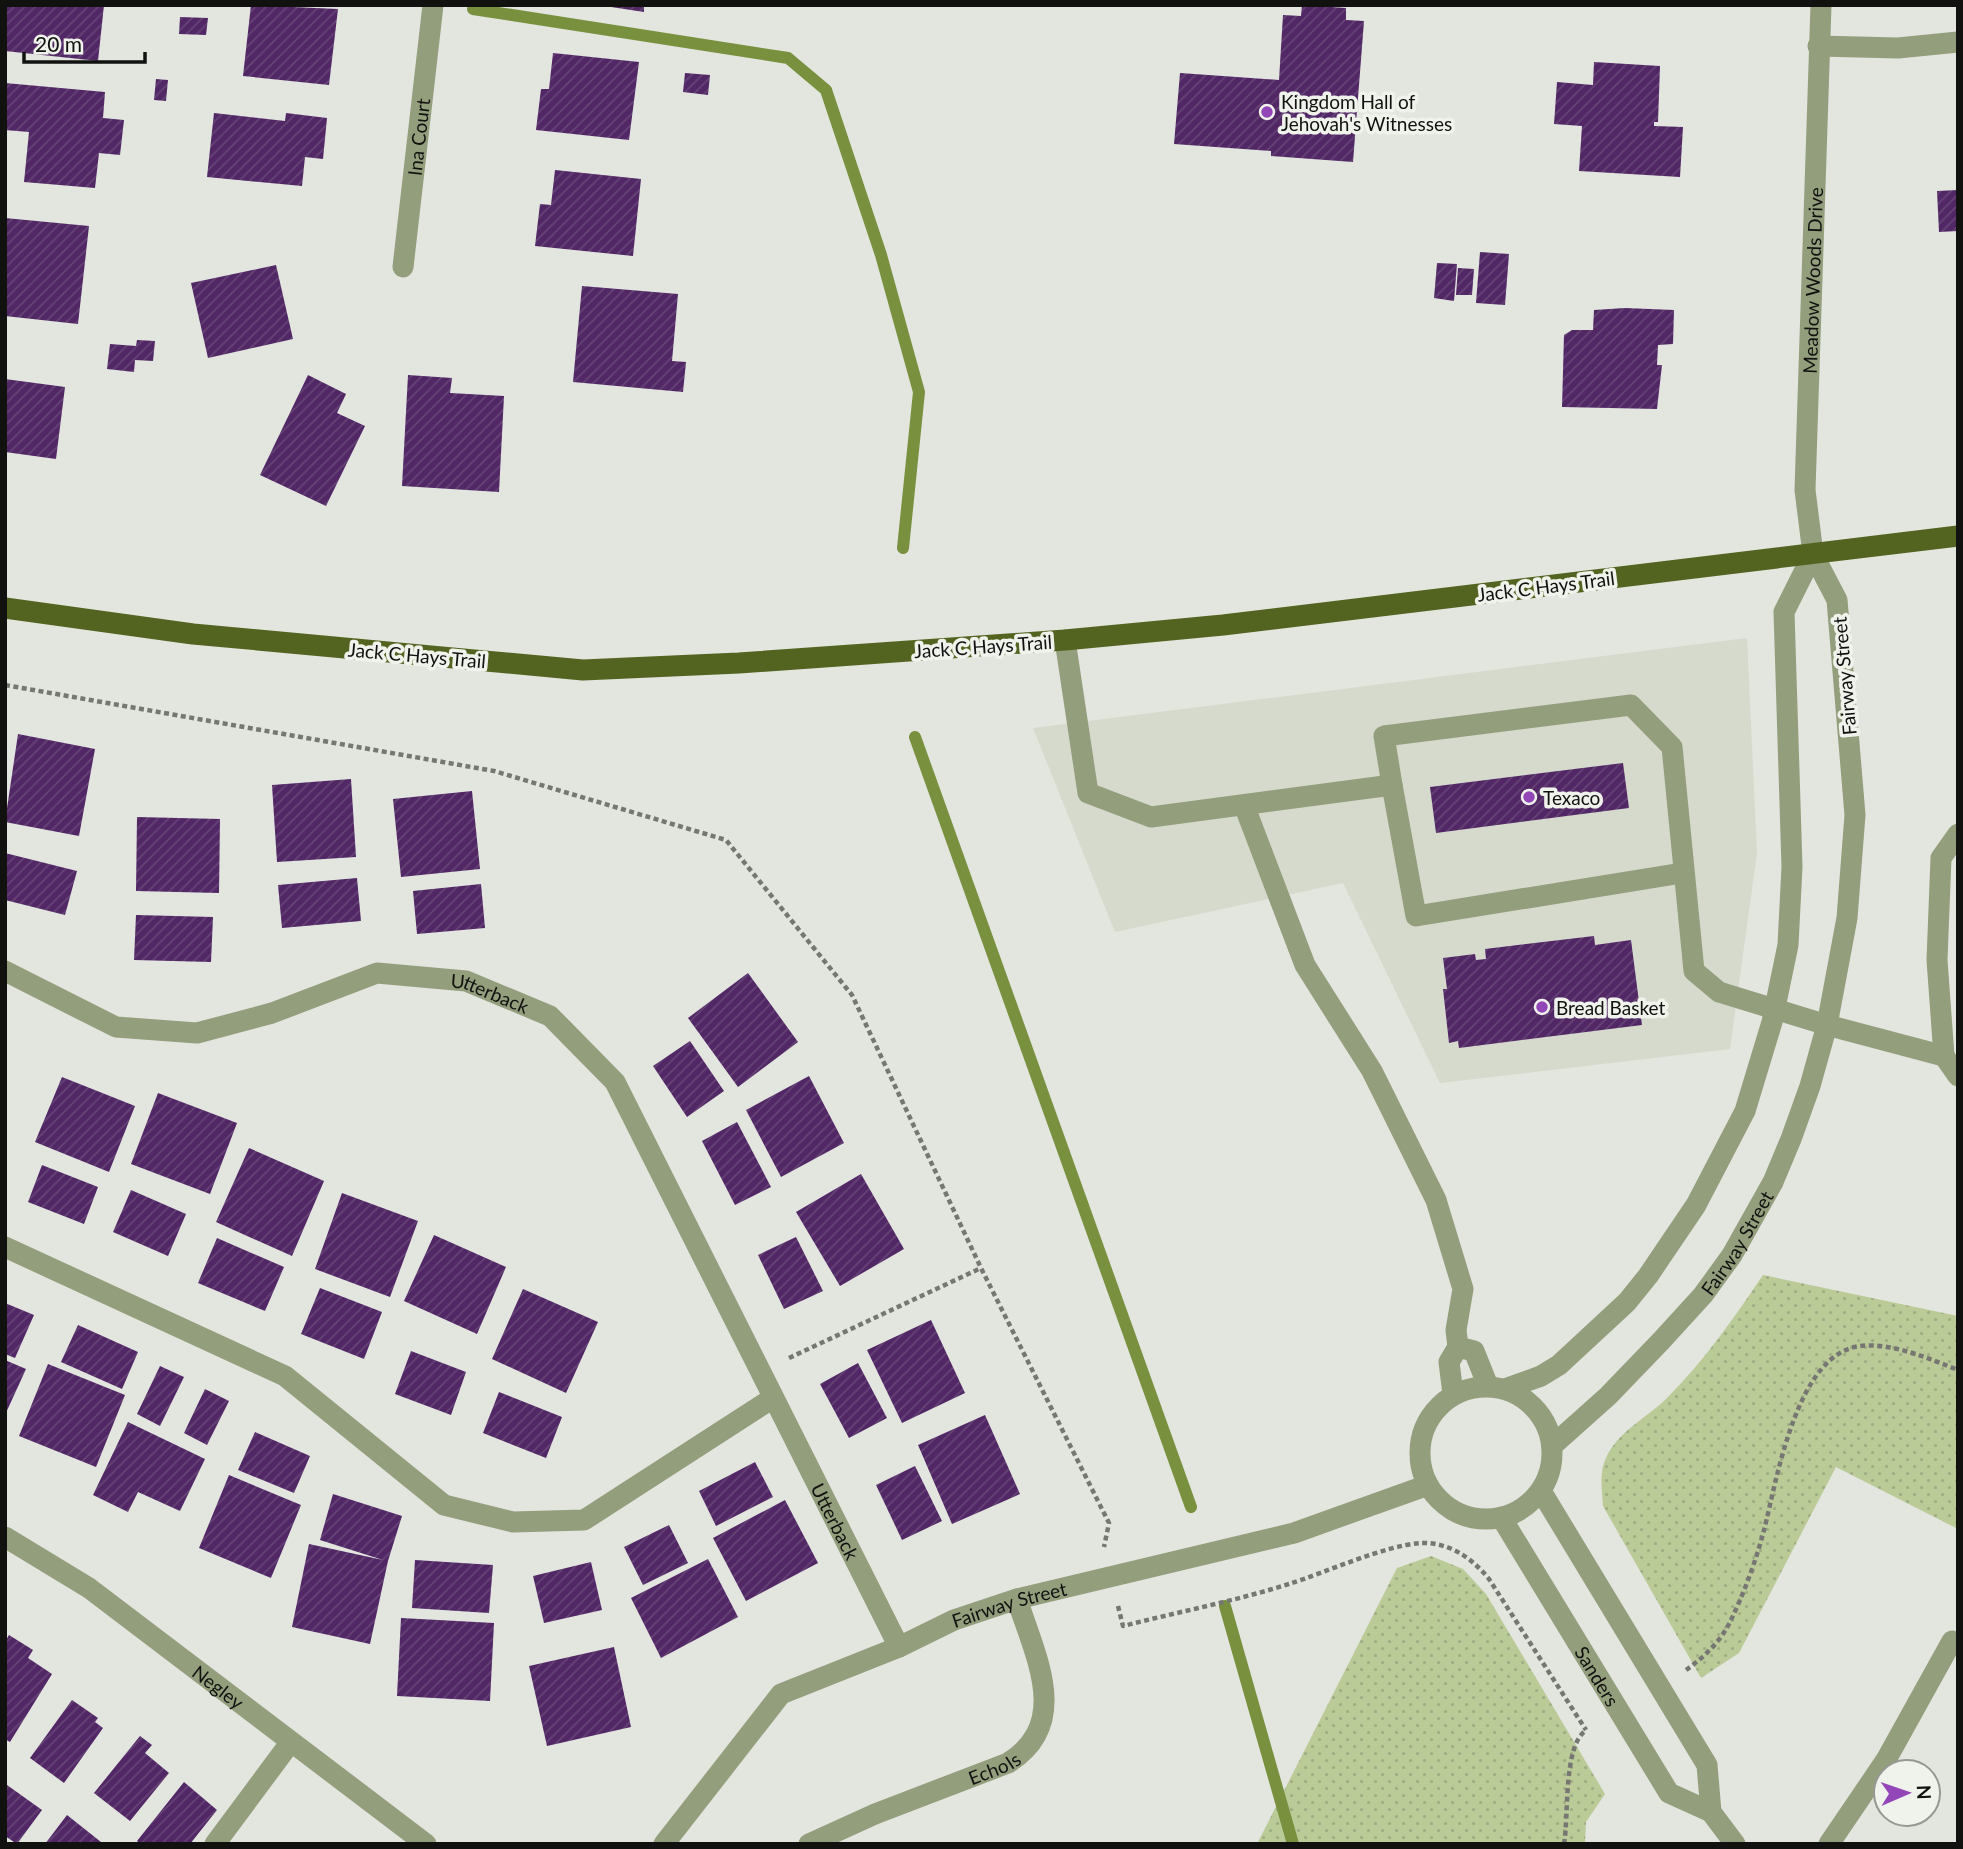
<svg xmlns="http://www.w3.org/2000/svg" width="1963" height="1849" font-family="Lato,sans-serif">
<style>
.built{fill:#d5dacd}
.grass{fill:url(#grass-dots)}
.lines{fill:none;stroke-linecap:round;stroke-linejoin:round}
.stream{stroke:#79913e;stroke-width:12}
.building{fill:url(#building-hatch)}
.path{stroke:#767773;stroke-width:4.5;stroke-dasharray:5 3.5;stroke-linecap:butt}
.minor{stroke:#939e7c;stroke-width:21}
.major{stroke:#52641f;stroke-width:21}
.poi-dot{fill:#9246b7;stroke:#f0f2ec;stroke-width:2.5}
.labels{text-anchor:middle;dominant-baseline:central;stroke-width:7;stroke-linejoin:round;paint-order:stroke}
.poi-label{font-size:19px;fill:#111210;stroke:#f0f2ec;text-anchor:start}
.street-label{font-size:19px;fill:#111210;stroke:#f0f2ec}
</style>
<defs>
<pattern id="grass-dots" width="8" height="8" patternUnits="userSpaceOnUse" patternTransform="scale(1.75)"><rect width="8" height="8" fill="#bacb98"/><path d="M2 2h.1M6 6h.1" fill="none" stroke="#9fad82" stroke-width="1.8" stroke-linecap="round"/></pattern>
<pattern id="building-hatch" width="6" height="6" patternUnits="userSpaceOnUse" patternTransform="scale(1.75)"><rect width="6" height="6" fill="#512766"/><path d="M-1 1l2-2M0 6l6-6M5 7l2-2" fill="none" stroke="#664476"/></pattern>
</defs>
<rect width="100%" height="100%" fill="#e3e5df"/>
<path class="built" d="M1747 638 1757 853 1730 1049 1440 1083 1343 883 1115 932 1033 728Z"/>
<path class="grass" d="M1763 1275 1958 1316V1529L1836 1467 1739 1653 1701 1678 1603 1506C1602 1491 1599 1472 1606 1458 1618 1431 1647 1418 1667 1398 1704 1361 1734 1318 1763 1275Z
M1431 1556 1463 1569 1486 1594 1605 1794 1586 1822 1585 1844H1257L1397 1568Z"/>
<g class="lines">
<path class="stream" d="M473 9 788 58 826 90 881 255 919 392 903 548
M915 737 1191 1507
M1225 1606 1293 1844"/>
</g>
<path class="building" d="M5 5H104L98 61 5 51Z
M251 5 338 9 329 85 243 76Z
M598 5H644V12Z
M1302 5 1346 8V20L1364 21 1353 162 1271 156V151L1174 144 1180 73 1279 80 1283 15 1301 16Z
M180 17 208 18 206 35 179 34Z
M553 53 639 62 629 140 536 130 541 89H549Z
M1594 62 1660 66 1658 122H1654V126L1683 127 1680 177 1579 171 1582 126 1554 124 1557 82 1593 85Z
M685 73 710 75 708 95 683 92Z
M156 79 168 80 166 101 154 100Z
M5 83 105 92 103 118 124 120 120 155 99 153 95 188 24 182 29 132 5 130Z
M214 113 285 121 286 113 327 118 323 159 305 157 302 186 207 177Z
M555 170 641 179 633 256 535 246 540 204 551 205Z
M1958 190V231L1939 232 1937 191Z
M5 218 89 226 78 324 5 316Z
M1480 252 1509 254 1505 305 1476 303Z
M1437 263 1457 264 1454 301 1434 298Z
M276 265 293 339 208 358 191 283Z
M1458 268 1474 269 1472 295H1456Z
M582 286 678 294 672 361 686 362 683 392 573 382Z
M1625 308 1674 310 1673 344 1658 345 1657 365H1662L1657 409 1562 407 1564 335 1572 330H1593L1594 310Z
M137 340 155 341 153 361 135 360 134 372 107 369 110 344 136 346Z
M308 375 346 394 337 413 365 426 326 506 260 475Z
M408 375 452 378 450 393 504 396 499 492 402 486Z
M5 379 65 387 56 459 5 452Z
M18 734 95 749 79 836 5 822Z
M1623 763 1629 808 1436 833 1430 787Z
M351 779 356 857 277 862 272 785Z
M472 791 480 869 401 877 393 799Z
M137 817 220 819 219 893 136 891Z
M5 853 77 871 65 915 5 900Z
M357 878 361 921 282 928 278 885Z
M481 884 485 928 417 934 413 891Z
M136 915 213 917 211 962 134 960Z
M1594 936 1595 945 1631 940 1642 1025 1459 1048 1458 1041 1449 1043 1443 989H1447L1443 958 1475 954 1476 960 1486 959 1485 949Z
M748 973 798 1042 738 1087 688 1018Z
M690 1041 724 1091 687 1117 653 1066Z
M809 1076 844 1143 781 1177 746 1110Z
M62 1077 135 1106 109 1172 35 1142Z
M158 1093 237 1123 210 1194 131 1164Z
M737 1122 771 1187 735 1205 702 1141Z
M249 1148 324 1181 292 1256 216 1222Z
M42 1165 98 1187 84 1224 28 1202Z
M861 1174 904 1249 840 1286 796 1212Z
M131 1190 186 1214 168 1256 113 1232Z
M342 1193 418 1221 390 1297 315 1269Z
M434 1235 506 1267 477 1334 404 1301Z
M796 1237 823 1291 784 1309 758 1255Z
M217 1238 284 1267 265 1311 198 1283Z
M320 1288 382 1312 364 1359 301 1334Z
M523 1289 598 1322 566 1393 492 1359Z
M5 1303 34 1315 15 1358 5 1354Z
M931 1320 965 1393 902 1423 867 1350Z
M78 1325 138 1352 122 1389 61 1362Z
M411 1351 466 1372 451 1415 395 1394Z
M5 1360 26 1369 5 1415Z
M858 1363 887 1418 849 1438 820 1384Z
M48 1364 125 1395 96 1467 19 1436Z
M160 1366 184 1377 160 1426 137 1414Z
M205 1389 229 1401 207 1445 184 1433Z
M499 1392 562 1417 546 1458 483 1433Z
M985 1415 1020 1494 952 1524 918 1445Z
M128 1422 205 1459 180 1511 138 1492 128 1512 93 1495Z
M255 1432 310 1456 294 1493 238 1470Z
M755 1462 773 1497 716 1526 699 1491Z
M915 1466 942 1521 902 1540 876 1485Z
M229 1475 301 1505 271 1578 199 1548Z
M333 1494 402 1516 388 1561 370 1644 292 1627 309 1544 383 1560 320 1540Z
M785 1500 818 1563 746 1601 713 1538Z
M669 1525 688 1563 643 1585 624 1547Z
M708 1559 738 1617 661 1658 631 1598Z
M415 1560 493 1565 489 1613 412 1608Z
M591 1562 602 1610 544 1623 533 1576Z
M401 1618 494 1623 490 1701 397 1696Z
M9 1635 33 1650 28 1658 52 1674 10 1742 5 1739V1642Z
M614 1647 631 1727 547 1746 529 1666Z
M72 1700 98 1718 95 1722 103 1728 64 1783 30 1758Z
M140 1736 152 1745 145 1753 169 1773 130 1821 94 1793Z
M184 1782 217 1810 190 1844H140L137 1841Z
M7 1785 42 1810 17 1844 5 1836Z
M67 1815 101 1842 99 1844H45Z"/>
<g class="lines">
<path class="path" d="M5 685 494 771 726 840 852 995 981 1268 1109 1523 1104 1547
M789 1358 981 1268
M1118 1606 1123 1626C1178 1612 1235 1601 1289 1584 1324 1573 1386 1545 1421 1543 1449 1542 1472 1558 1489 1579L1586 1730
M1686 1670C1703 1658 1719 1643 1729 1624 1743 1596 1756 1561 1764 1530 1777 1480 1796 1354 1860 1346 1891 1342 1930 1359 1958 1370
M1564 1844C1569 1816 1563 1748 1585 1731"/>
<g class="minor">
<path d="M1818 46 1898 48 1958 42"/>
<path id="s1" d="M403 267 433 5"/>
<path d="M1065 640 1088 793 1151 817 1392 785 1384 736 1631 705 1672 747 1694 971 1719 992 1827 1025 1944 1056 1958 1076"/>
<path d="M1392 785 1416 916 1682 873"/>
<path d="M1244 805 1305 965 1372 1071 1436 1200 1463 1289 1456 1330 1458 1347 1449 1362 1453 1394"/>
<path id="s2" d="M5 971 116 1027 197 1033 272 1013 377 973 466 981 550 1016 615 1082 899 1647"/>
<path d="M1944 1056 1937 960 1941 858 1958 834"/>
<path d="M5 1247 285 1376 444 1505 513 1522 584 1520 773 1398"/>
<path d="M1458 1347 1474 1351 1488 1386"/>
<circle cx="1486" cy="1453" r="66"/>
<path d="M1505 1389 1541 1376 1559 1365 1627 1302 1648 1276 1696 1205 1745 1111 1772 1022 1788 945 1792 867 1784 612 1813 554"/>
<path id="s3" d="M1552 1446 1608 1396 1661 1341 1703 1295 1732 1255 1773 1182 1791 1139 1810 1086 1827 1025 1847 918 1855 815 1837 600 1813 554 1805 490 1821 5"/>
<path d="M1541 1491 1707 1765 1711 1812"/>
<path id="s4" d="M1501 1517 1669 1793 1711 1812 1735 1844"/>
<path id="s5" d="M5 1537 89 1588 426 1844"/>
<path d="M215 1844 290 1743"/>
<path id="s6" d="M664 1844 781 1694 899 1647 954 1620 1017 1599 1294 1533 1428 1485"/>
<path id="s7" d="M809 1844 875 1814 1008 1763C1072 1723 1035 1656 1017 1599"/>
<path d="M1829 1844 1886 1760 1952 1641"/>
</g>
<path class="major" d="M5 608 193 634 583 670 739 663 1065 640 1223 625 1958 536"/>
</g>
<g class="poi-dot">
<circle cx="1267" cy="112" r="7"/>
<circle cx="1529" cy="797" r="7"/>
<circle cx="1542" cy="1007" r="7"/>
</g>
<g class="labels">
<g class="poi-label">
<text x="1281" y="101">Kingdom Hall of<tspan x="1281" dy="22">Jehovah's Witnesses</tspan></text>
<text x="1543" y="797">Texaco</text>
<text x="1556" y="1007">Bread Basket</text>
</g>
<g class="street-label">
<text stroke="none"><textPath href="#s1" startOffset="131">Ina Court</textPath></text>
<text stroke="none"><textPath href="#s3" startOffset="1267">Meadow Woods Drive</textPath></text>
<text transform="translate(1546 586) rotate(-7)">Jack C Hays Trail</text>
<text transform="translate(983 646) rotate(-4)">Jack C Hays Trail</text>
<text transform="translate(417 655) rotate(5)">Jack C Hays Trail</text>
<text transform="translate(1844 676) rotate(-95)">Fairway Street</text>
<text stroke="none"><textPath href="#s2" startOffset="511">Utterback</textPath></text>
<text stroke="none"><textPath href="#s3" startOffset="276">Fairway Street</textPath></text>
<text stroke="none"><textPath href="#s2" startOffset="1160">Utterback</textPath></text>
<text stroke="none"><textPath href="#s6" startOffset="436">Fairway Street</textPath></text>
<text stroke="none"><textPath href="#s4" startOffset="186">Sanders</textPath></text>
<text stroke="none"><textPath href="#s5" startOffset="261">Negley</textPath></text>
<text stroke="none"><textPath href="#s7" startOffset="200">Echols</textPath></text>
</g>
</g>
<rect width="1963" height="1849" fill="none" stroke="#111210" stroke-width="14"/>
<g transform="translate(1907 1793) rotate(88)"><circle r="33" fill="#f0f2ec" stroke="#979894" stroke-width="2"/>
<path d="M0-5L12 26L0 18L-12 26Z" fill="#9246b7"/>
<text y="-10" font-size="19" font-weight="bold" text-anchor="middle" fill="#111210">N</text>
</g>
<path d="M24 52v10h121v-10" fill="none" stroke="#111210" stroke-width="3.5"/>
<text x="35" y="52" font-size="21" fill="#111210" stroke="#f0f2ec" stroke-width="5" paint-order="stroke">20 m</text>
</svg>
